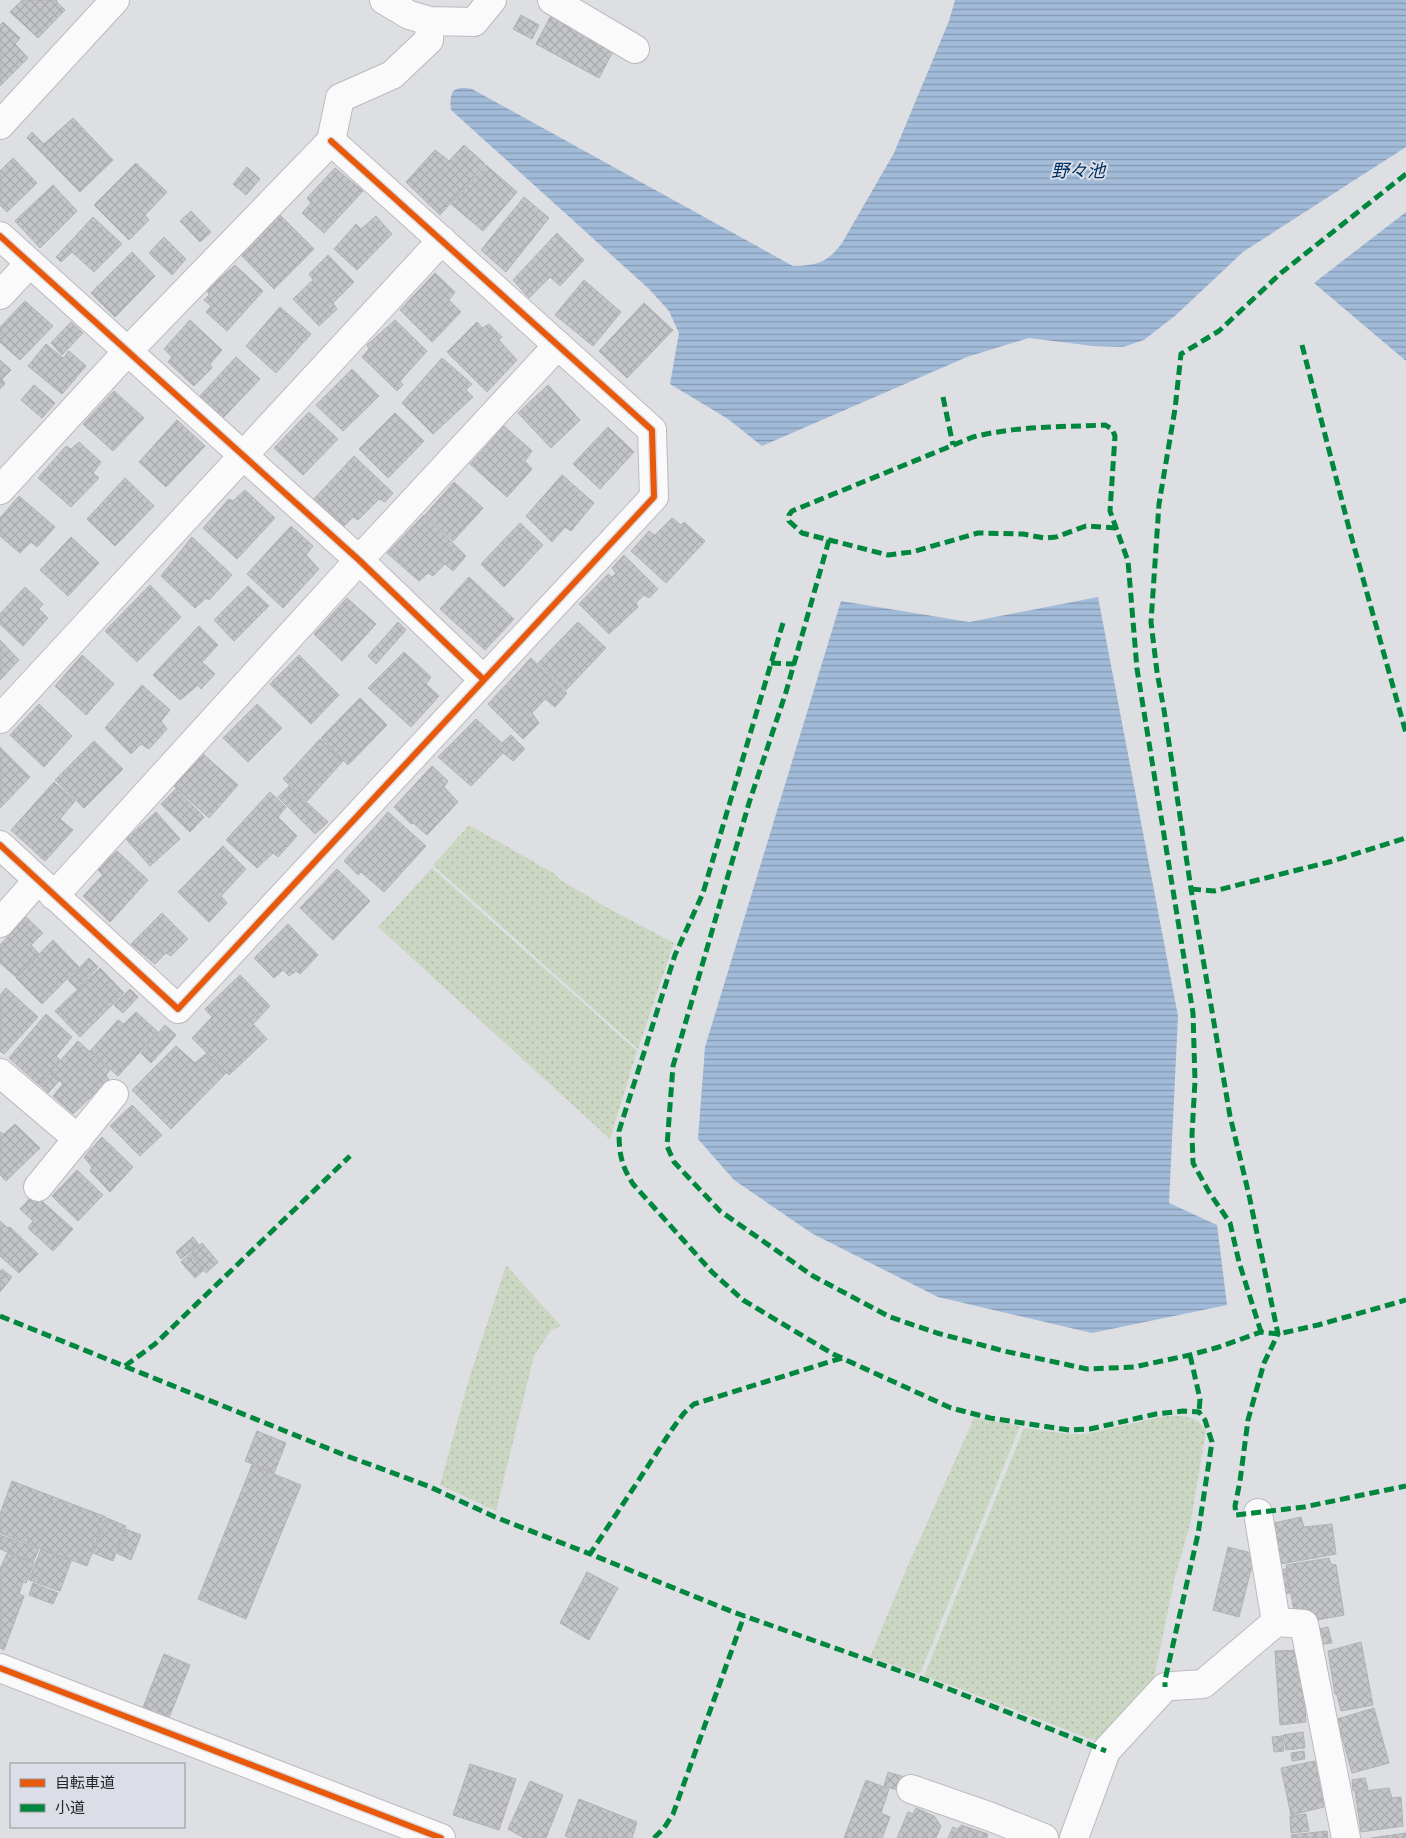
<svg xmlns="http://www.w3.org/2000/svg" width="1406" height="1838" font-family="Karla,'Noto Sans JP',sans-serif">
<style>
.grass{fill:url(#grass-dots)}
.water{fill:url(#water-rules)}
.building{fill:url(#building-cross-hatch);stroke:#b1b2b5}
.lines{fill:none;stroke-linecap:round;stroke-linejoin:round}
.street-casing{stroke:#babbbe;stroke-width:30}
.street{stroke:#fafafb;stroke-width:28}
.quiet{stroke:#00873e;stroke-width:5;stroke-dasharray:10 5;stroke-linecap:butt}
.cycleway-casing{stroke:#dbdee6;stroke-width:9}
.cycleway{stroke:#e8590c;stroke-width:6}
.labels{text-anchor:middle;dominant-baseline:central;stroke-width:4;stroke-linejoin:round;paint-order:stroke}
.water-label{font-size:18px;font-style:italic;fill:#003265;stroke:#dbdee6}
</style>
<defs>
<pattern id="grass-dots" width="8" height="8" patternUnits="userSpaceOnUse" patternTransform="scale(1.25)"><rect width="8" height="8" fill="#cbd7c3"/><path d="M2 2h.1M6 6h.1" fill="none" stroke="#aeb8a8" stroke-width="1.8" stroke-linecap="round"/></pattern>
<pattern id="water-rules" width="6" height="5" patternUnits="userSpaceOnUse" patternTransform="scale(1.25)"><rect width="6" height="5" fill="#a2bbd9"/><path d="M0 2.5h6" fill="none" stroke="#8498b0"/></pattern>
<pattern id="building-cross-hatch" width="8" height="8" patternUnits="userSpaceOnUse" patternTransform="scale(1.25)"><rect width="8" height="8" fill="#c4c5c8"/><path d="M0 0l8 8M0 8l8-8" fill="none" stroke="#a8a9ac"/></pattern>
</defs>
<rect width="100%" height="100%" fill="#dedfe3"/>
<path class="grass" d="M469 825 555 874 559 879 606 907 674 943 638 1049 433 865Z
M432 868 637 1051 610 1139 378 927Z
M506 1265 561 1326 551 1330 534 1356 496 1511 440 1485 469 1379Z
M1165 1416C1182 1416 1197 1414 1206 1431L1191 1521 1174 1581 1153 1684 1103 1744 956 1687 924 1676 1024 1428 1069 1434H1086Z
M974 1418 1020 1426 920 1674 870 1657 906 1570Z"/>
<path class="water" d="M955 0H1406V147L1243 252 1176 315 1144 340 1123 347 1093 346 1029 338 967 357 762 446 728 419 670 384 679 333 669 311 649 289 451 110C449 92 452 85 472 89L793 266C818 265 827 263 842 243L894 153 949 21Z
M1406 212V361L1314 283Z
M1098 597 1178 1016 1169 1203 1217 1225 1227 1305 1092 1333 938 1297 813 1234 734 1180 698 1139 705 1047 841 601 969 622Z"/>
<path class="building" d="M22 0H57L56 1 65 10 38 38 10 12Z
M555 8 618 42 599 78 536 44Z
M521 15 539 25 532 39 513 29Z
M3 22 20 38 15 44 28 58 0 86V25Z
M73 118 113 160 80 192 27 138 32 132 44 144Z
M464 145 485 164 440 215 406 182 435 150 449 161Z
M13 158 37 183 7 212 0 205V171Z
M136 163 167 192 145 215 149 220 129 240 94 205Z
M486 165 517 192 483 231 451 204Z
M247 167 260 179 246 195 233 184Z
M335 168 363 191 324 233 302 213 311 203 307 198Z
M53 185 77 211 40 248 15 221Z
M524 197 549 218 506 272 481 250Z
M191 211 211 232 200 242 180 221Z
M280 215 314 249 274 289 241 255Z
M376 216 392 234 357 270 334 249 356 224 361 229Z
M93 217 122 244 94 272 72 252 61 262 56 257Z
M557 233 584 260 560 286 550 277 529 298 513 280Z
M164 237 186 259 172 275 149 253Z
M132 252 155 276 115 317 91 293Z
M328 255 354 282 333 303 337 309 319 326 293 299 313 280 309 274Z
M235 265 263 291 227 331 206 312 211 306 204 300 209 295 207 290Z
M435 273 455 292 449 300 461 312 432 342 400 310Z
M584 280 621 312 593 346 555 315Z
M25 301 53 326 20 360 0 342V327Z
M644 303 673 330 627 378 599 351Z
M280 307 311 334 276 373 246 346Z
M190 320 222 350 210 364 212 368 194 386 168 362 172 357 164 349Z
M395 320 427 351 400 381 403 385 397 391 362 357 369 349 367 345Z
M71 322 83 333 62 355 51 343Z
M477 322 482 328 489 324 502 337 499 340 517 360 487 392 447 352Z
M46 344 63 358 69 351 86 366 62 394 28 366Z
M236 357 260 379 223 418 200 396Z
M442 358 472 384 466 390 473 397 433 434 402 403Z
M0 360 11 370 2 379 5 384 0 389Z
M352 369 379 396 343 431 316 405Z
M34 385 55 403 42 418 21 400Z
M548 385 580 420 551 448 518 413Z
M114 391 144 418 113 451 83 424Z
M309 412 338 439 303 475 274 448Z
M395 413 424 441 388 478 359 449Z
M177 420 205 446 166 487 139 462Z
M504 426 532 451 525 461 532 469 507 497 470 464Z
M608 427 634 452 600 489 573 464Z
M79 442 101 462 93 473 99 478 71 507 38 478 66 446 71 449Z
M354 456 393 493 385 502 379 499 358 520 353 517 344 526 314 499Z
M562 475 594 503 571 531 565 527 552 542 526 516Z
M125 478 154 506 115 546 87 519Z
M454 482 483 508 453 541 425 515Z
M245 490 275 518 237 559 203 528 229 499 233 501Z
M19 496 55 527 37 547 31 542 20 553 0 536V518Z
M424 515 466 556 453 571 445 564 433 576 428 573 419 581 387 553Z
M672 518 681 525 684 522 705 541 666 583 631 551 649 531 655 535Z
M520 523 543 545 504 587 481 564Z
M291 526 313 546 306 555 319 569 283 608 247 574Z
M71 537 99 563 68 596 40 570Z
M192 537 232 575 209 600 206 598 195 608 161 576Z
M624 555 658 589 649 598 644 595 636 603 638 607 609 634 579 604 608 574 612 577 616 573 612 568Z
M469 577 514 619 485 650 440 609Z
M150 585 181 617 137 662 105 631Z
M248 586 269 606 234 641 214 620Z
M25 587 43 604 39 609 48 618 23 646 0 624V614Z
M347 598 376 624 342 661 314 634Z
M398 622 406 630 376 664 368 656Z
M578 622 606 648 566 690 538 663Z
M199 626 218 645 202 662 215 674 201 689 198 685 180 700 153 675Z
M0 640 19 660 0 680Z
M404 652 431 677 426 684 439 696 411 727 368 688Z
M82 655 114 684 86 715 55 686Z
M299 655 339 695 311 724 270 684Z
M531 658 567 693 555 707 545 699 532 713 539 723 523 739 488 704Z
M142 685 170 710 161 721 167 729 149 749 141 744 131 754 105 728Z
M360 698 387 725 348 765 321 738Z
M39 704 72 736 44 767 10 735Z
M257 704 282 728 248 762 223 738Z
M476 719 502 743 511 735 525 749 513 761 503 753 471 786 438 757Z
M320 739 343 761 307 801 283 779Z
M94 741 123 769 84 808 55 780Z
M0 747 30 777 0 808Z
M202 753 238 785 209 818 173 785Z
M432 766 448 781 444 787 458 802 427 835 413 823 411 824 394 807Z
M54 782 75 801 60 819 73 830 45 861 11 830Z
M289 786 328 822 315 834 278 797Z
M176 789 204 817 190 832 161 804Z
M270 792 286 807 278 817 297 836 278 857 273 853 257 868 226 840Z
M156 812 180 839 150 866 126 839Z
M388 812 426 846 384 892 361 872 358 875 344 861Z
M223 846 246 869 221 896 227 903 209 922 178 892Z
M117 851 148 880 110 922 83 896 103 875 97 869Z
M337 869 370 901 333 940 300 908Z
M162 913 188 939 171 956 166 953 155 964 131 944Z
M26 917 43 933 31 945 39 954 16 977 0 963V945Z
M288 924 318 955 300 974 296 971 289 976 283 970 274 978 254 958Z
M53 940 79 967 42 1004 16 978Z
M89 958 98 967 77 989 68 980Z
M100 968 124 993 80 1037 55 1011Z
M240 975 270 1006 253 1024 267 1039 229 1075 192 1038 212 1017 205 1009Z
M6 988 38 1017 4 1054 0 1051V995Z
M130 989 138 997 123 1013 114 1005Z
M136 1012 158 1032 118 1076 90 1051 118 1020 124 1024Z
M46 1014 72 1037 56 1056 60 1060 38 1084 9 1058Z
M165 1025 176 1035 151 1063 141 1053Z
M78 1041 110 1070 106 1075 109 1080 73 1114 53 1096 63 1084 50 1072Z
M176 1046 195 1063 207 1053 226 1073 171 1129 132 1090Z
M50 1073 59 1081 48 1093 39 1084Z
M132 1105 162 1135 140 1156 110 1126Z
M15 1124 40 1148 6 1181 0 1175V1132L4 1134Z
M102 1137 133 1167 110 1192 90 1171 92 1167 84 1157Z
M77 1170 103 1195 78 1221 52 1196Z
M34 1194 73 1229 53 1251 28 1228 33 1221 20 1209Z
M0 1221 8 1228 10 1227 38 1254 19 1273 0 1256Z
M193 1237 199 1245 181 1259 176 1252Z
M202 1243 218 1262 206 1273 191 1253Z
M190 1254 204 1270 195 1278 181 1262Z
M2 1269 12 1277 0 1292V1272Z
M257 1431 286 1443 274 1473 245 1461Z
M252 1465 301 1485 246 1619 198 1599Z
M12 1481 106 1517 87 1566 0 1533V1514Z
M1301 1517 1304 1527 1332 1524 1336 1554 1281 1564 1274 1523Z
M107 1518 126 1526 113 1561 93 1553Z
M126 1529 141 1535 131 1560 117 1553Z
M0 1535 39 1549 33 1562 0 1549Z
M1228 1547 1255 1554 1239 1617 1213 1610Z
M41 1549 71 1561 60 1591 29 1580Z
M7 1553 34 1563 26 1583 23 1582 19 1594 24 1596 4 1650 0 1648V1569Z
M1329 1558 1331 1564 1336 1565 1344 1615 1317 1620 1315 1614 1295 1617 1286 1565Z
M1286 1569 1290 1593 1280 1595 1275 1570Z
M587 1572 618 1588 589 1640 560 1623Z
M33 1583 58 1593 53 1604 29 1595Z
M1328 1627 1332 1643 1317 1645 1315 1630Z
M1361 1642 1373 1705 1341 1711 1337 1695 1335 1694 1328 1651Z
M1301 1650 1306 1722 1280 1725 1275 1651Z
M164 1654 190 1665 168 1720 142 1710Z
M1374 1708 1389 1763 1352 1773 1337 1719Z
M1303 1732 1305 1748 1286 1750 1283 1735Z
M1282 1736 1284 1751 1274 1752 1272 1737Z
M1304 1751 1305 1759 1292 1761 1291 1753Z
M1315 1761 1324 1807 1291 1815 1281 1768Z
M470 1764 516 1779 499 1830 453 1815Z
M888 1772 908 1778 904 1792 884 1786Z
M1365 1778 1368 1789 1353 1791 1352 1780Z
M866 1780 889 1789 881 1813 890 1817 882 1838H844Z
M530 1781 563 1795 546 1838H524L508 1829Z
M1389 1788 1392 1798 1401 1797 1403 1826 1361 1832 1355 1792Z
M579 1799 637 1822 632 1838H570L565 1836Z
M916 1808 934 1816 941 1826 936 1838H897L908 1812 913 1814Z
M1306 1814 1309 1831 1291 1833 1290 1816Z
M961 1825 988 1834 987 1838H948L953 1827 958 1829Z
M1327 1831 1328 1838H1292L1291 1835Z
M1406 1833V1838H1371Z"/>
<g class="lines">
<defs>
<path id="street" d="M384 0 409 15 430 21 474 22 492 0
M552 0 635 49
M0 125 115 0
M0 236 359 560 484 680
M0 295 30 263
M0 490 127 352 331 141 340 98 392 75 429 40 430 21
M0 719 442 240
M0 845 178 1009 654 497 652 430 331 141
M54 896 359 560 558 345
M0 923 38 880
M0 1073 78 1139
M38 1187 114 1094
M1258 1513 1276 1622 1304 1624 1346 1838
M0 1668 441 1838
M911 1789 991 1817 1044 1838
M1074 1838 1106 1751 1165 1687 1172 1686 1203 1684 1276 1622"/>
</defs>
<use href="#street" class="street-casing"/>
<use href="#street" class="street"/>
<path class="quiet" d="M1406 174 1281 273 1219 331 1181 354 1175 409 1159 504 1151 622 1157 672 1164 710 1191 889 1230 1116 1249 1195 1278 1334 1264 1363 1248 1420 1240 1481 1235 1506 1236 1515 1304 1507 1406 1486
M1302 345 1350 532 1406 733
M943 397 953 445
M1116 528 1086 526 1056 537 1044 538 1023 534 978 533 912 552 888 555 802 533 789 521V515L792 511 973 437C1016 426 1061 427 1105 425L1112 429 1115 436 1110 511 1128 561 1137 669 1193 1013 1195 1081 1192 1134 1193 1163 1209 1192 1230 1223 1239 1262 1261 1332
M829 540 786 692 749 803 673 1066 667 1146 674 1162 720 1211 813 1276 890 1317 937 1333 1004 1351 1087 1369 1134 1367 1190 1355 1219 1347 1261 1332 1278 1334 1318 1325 1406 1300
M783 623 703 893 675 955 619 1131C619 1153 621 1165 633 1184L712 1272 743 1300 833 1354 951 1408 990 1418 1069 1430 1090 1429 1156 1414 1183 1411 1199 1412 1205 1420 1212 1442 1198 1534 1165 1680V1687
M771 663 794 664
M1191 889 1214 891 1329 862 1406 838
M0 1316 347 1456 428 1486 495 1517 590 1554
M1190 1355 1200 1399 1199 1412
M842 1358 694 1404 684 1413 673 1428 590 1554 733 1612 931 1682 1106 1751
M125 1366 155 1344 350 1156
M654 1838 664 1828 673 1814 744 1616"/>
<defs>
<path id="cycleway" d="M0 236 359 560 484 680
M0 845 178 1009 654 497 652 430 331 141
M0 1668 441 1838"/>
</defs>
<use href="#cycleway" class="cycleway-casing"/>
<use href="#cycleway" class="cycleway"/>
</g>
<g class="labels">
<g class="water-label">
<text x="1078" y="171">野々池</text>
</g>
</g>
<rect x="10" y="1763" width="175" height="65" fill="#dbdee6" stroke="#92949a"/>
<rect x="20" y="1779" width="25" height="8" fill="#e8590c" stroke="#92949a"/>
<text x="55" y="1788" font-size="15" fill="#252629">自転車道</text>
<rect x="20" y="1804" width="25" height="8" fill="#00873e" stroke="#92949a"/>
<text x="55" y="1813" font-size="15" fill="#252629">小道</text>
</svg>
